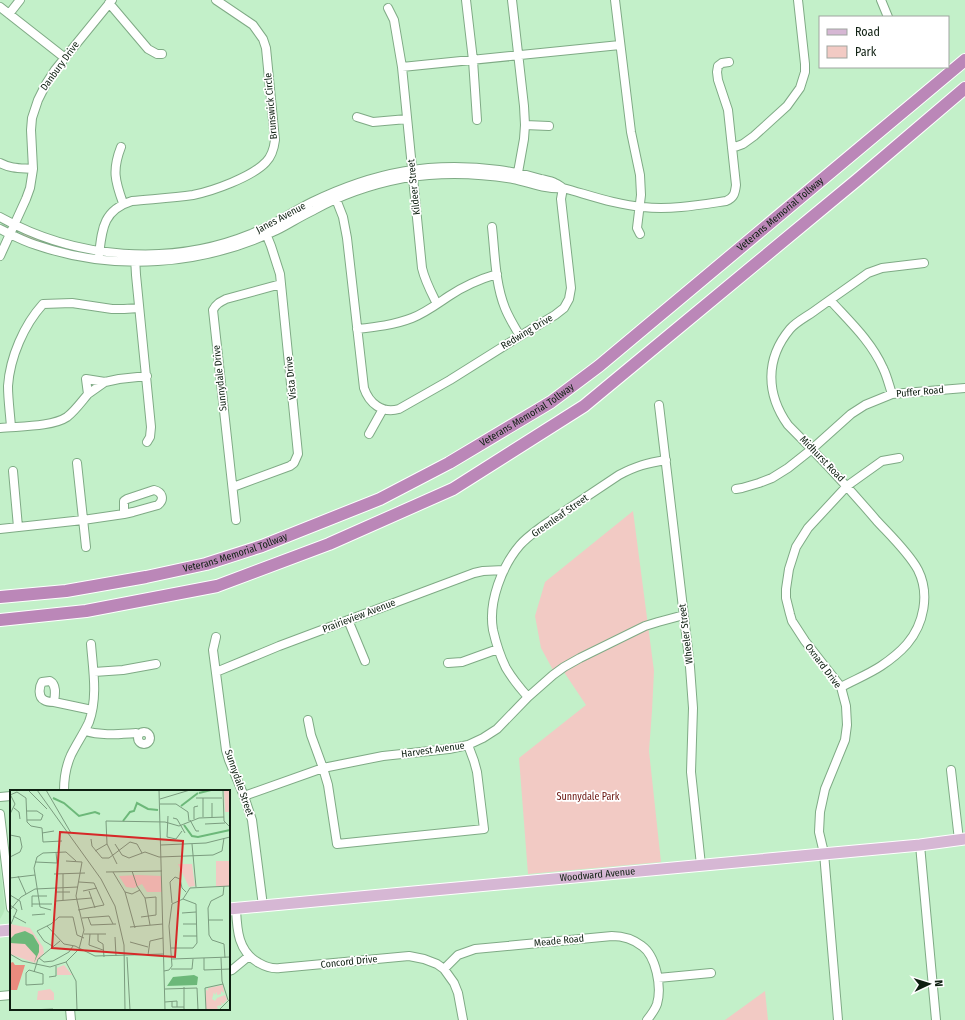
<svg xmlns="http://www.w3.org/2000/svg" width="965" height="1020" font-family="'Fira Sans Condensed',sans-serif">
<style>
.built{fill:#b5e8bb}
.green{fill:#f2cac4}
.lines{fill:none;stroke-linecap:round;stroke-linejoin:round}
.minor-casing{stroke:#7faa85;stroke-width:10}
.major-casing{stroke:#fff;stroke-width:13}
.highway-casing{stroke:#fff;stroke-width:14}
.minor{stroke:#fff;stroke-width:8}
.major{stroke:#d6b7d4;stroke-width:11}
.highway{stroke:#bb87b8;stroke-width:12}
.labels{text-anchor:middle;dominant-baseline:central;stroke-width:3.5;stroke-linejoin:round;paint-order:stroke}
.street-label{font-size:10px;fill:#0e1f11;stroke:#fff}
.park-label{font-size:10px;fill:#69140f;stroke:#fff}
.inset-river{fill:none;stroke:#6cb879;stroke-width:2}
.inset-road{fill:none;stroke:#7b9c7f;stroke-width:1}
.view{fill:#d62828;fill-opacity:0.15;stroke:#d62828;stroke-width:2}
.inset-edge{fill:none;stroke:#0e1f11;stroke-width:2}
</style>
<rect width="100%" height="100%" fill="#c3f0c9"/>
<path class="built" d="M0 863 5 909 3 914 0 919Z"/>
<path class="green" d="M23 232 60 246V248L25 238 21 235Z
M633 511 654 671 652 711 649 751 661 862 528 874 519 758 586 705 560 666 553 670 541 648 535 616 545 582Z
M765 991 768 1020H725Z"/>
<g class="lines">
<defs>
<path id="minor" d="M466 0 473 60 477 120
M512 0 524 106 525 125 524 139 517 178
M615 0 631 132 640 175 641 195 637 228 640 234
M881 0 888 17
M109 3 148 49 157 54H162
M0 7 65 58
M388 8 394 20 402 67 422 268C425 281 431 292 437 304
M9 14 20 0
M402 67 620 45
M357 117 373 122 407 119
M525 125 549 126
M121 147C112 170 115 181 123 203
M732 148 743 144 754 136 787 106 800 88 805 72V64L798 0
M0 163C11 169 21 168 33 169
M334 194 343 217 347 238 364 388C369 403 382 414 399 409L450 380 520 336 555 315 564 308 569 299 571 288 561 199 563 188
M0 217C75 259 170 267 251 234 260 230 269 226 278 221 289 215 300 208 312 202 374 172 431 161 499 170 514 172 527 175 541 179 545 180 551 181 555 183 558 184 560 186 563 188
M492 227C495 254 495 283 505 308 509 318 514 326 520 336
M0 229C12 235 23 241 36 245 115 272 201 266 277 230 289 224 301 216 314 210 342 194 373 184 404 178 441 172 477 173 513 179 529 182 546 190 563 188 589 195 616 205 643 207 671 210 699 205 726 201 734 198 735 193 736 185L728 110 718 80 717 72 718 66 722 63 729 62
M99 255C102 229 103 210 132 201 152 199 173 198 193 195 213 191 252 177 266 162 272 156 274 148 275 140L266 48 263 39 253 25 216 0
M0 256 26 199 30 188 33 169 31 130 32 118 38 100 46 84 55 70 112 0
M135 257 136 275 151 427 150 437 147 442
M830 300C849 321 871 341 883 368 887 376 889 385 892 394
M357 329C376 327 394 325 412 318 425 313 437 304 449 296 464 286 480 279 497 274
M88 394 105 382
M659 405 690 667 693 708 691 772 701 865
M11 427C10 413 8 399 8 386 10 357 24 325 43 304L72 303 112 309H124L139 308
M0 428C19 426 52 427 67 417 75 411 82 401 88 394L86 379 105 382 119 379 147 376
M369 434 383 409
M77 463 86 547
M13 471 18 527
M233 487 290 466 294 463 298 454 280 274 271 246 265 231
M736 489 742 488 759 483 772 478 788 468 812 449 851 414 865 405 892 394 965 388
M154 490C162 492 165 499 158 505L133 512 124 514V501L127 499Z
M236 520 213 310C216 304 220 302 226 299L281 284
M0 529 83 520 124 514
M348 620 365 661
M216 637 213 650 226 750 229 760 244 796 252 820 263 906
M448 663 462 662 498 649
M94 672 123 670 156 664
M216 672 279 646 474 573 483 571 504 570
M841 687C854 680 869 674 881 666 890 660 900 652 907 644 924 624 930 594 918 570 909 553 890 535 877 521 849 488 819 456 788 425 766 394 765 359 790 329 796 322 806 317 813 312 831 299 850 286 868 273L882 268 924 263
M528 697C520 688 512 678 506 668 500 656 496 643 493 630 488 602 502 566 520 545 527 537 536 531 544 525L619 475C636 466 647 463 666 460
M54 702C50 702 47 702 44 700 38 697 39 687 42 682L50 681C57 685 55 695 54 702L92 710
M308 720 311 735 323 768 328 785 337 844 484 829 477 772 474 761 468 745
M85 731C102 736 119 734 136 733L139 734
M138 738a6 6 0 1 1 12 0a6 6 0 1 1-12 0Z
M951 770 959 840
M64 791C64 779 66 766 71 755 77 743 84 733 89 722 98 697 93 670 91 644
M244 796 323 768 383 756 449 749 468 745 483 738 497 729 528 697 553 675 564 667 580 658 645 626 658 622 684 615
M0 797 11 796
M0 814 11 908
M920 845 936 1020
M236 909C237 930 238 952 259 963 266 967 273 969 280 968L409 956 424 959 437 964 444 969 454 983 458 993 463 1020
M444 969 458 955 475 949 612 936C623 936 633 939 642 946 656 956 662 987 657 1004 655 1010 651 1015 647 1020
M229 971 232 970 249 956
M658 978 711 973
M0 996 11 995
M70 1009 71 1020
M838 1020 824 853 819 832 820 812 825 789 845 740 847 725 846 706 841 687 805 641 792 621 790 614 786 598V589L789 569 796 547 808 528 847 486 882 461 899 458"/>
<g id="major">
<path id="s1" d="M229 909 920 845 965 839"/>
<path d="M0 931 11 930"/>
</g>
<g id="highway">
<path id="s2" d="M0 597 66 591 146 577 206 564 262 546 380 499 449 463 551 402 599 366 965 60"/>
<path d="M0 620 86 611 217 586 329 544 453 489 584 406 857 180 965 88"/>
</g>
</defs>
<use href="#minor" class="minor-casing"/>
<use href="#major" class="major-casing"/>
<use href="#highway" class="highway-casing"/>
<use href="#minor" class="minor"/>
<use href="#major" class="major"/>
<use href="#highway" class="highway"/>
</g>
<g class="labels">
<g class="street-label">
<text transform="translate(60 66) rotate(-54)">Danbury Drive</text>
<text transform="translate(271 106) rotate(-95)">Brunswick Circle</text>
<text transform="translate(414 187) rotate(-96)">Kildeer Street</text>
<text stroke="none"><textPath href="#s2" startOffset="888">Veterans Memorial Tollway</textPath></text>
<text transform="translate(281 218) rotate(-28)">Janes Avenue</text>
<text transform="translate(527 332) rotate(-31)">Redwing Drive</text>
<text transform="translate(220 378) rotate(-96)">Sunnydale Drive</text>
<text transform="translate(291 378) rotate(-96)">Vista Drive</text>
<text transform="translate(920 392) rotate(-5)">Puffer Road</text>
<text stroke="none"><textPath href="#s2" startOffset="564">Veterans Memorial Tollway</textPath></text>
<text transform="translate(822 459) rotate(46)">Midhurst Road</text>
<text transform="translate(560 516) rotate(-35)">Greenleaf Street</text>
<text stroke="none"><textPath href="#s2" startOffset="240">Veterans Memorial Tollway</textPath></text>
<text transform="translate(359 616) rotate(-21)">Prairieview Avenue</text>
<text transform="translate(686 634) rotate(-97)">Wheeler Street</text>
<text transform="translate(823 666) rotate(53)">Oxnard Drive</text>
<text transform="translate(433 750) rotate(-8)">Harvest Avenue</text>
<text transform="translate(239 783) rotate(71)">Sunnydale Street</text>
<text stroke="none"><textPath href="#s1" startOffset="370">Woodward Avenue</textPath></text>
<text transform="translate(559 941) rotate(-6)">Meade Road</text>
<text transform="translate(349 962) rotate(-6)">Concord Drive</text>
</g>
<g class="park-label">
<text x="588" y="797">Sunnydale Park</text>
</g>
</g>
<g transform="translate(10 790)">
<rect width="220" height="220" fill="#c3f0c9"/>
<path d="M214 0H220V22H215ZM206 71H220V96H206ZM168 74H182L185 96 179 97ZM128 85 151 86 152 102H137L132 94 124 98 116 97 109 86ZM0 134 20 138 33 157 34 163 25 173 0 164ZM54 175 62 185H47V178ZM213 195 214 203 211 201V204L207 205V202L205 205 204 202 202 209 205 211 207 208 208 212 207 208 215 205 217 210 213 214 211 212 212 215 207 216 208 220 196 219V199L198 201V198ZM40 199 44 203V210H27L28 201Z" fill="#f2cac4"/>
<path d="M3 172 5 175H15L7 200H0V173Z" fill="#eb8b7e"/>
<path d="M15 141 23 145 29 155V162L24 173 26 166 15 154 0 153V149L5 144ZM184 185 188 187 187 195 157 196 163 187Z" fill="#6cb879"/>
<path class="inset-river" d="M189 3 201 0M43 8 54 13 69 26 85 22 90 24M171 16 188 3M113 31 120 22 124 21 127 13 138 19 148 20M174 35 182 46 188 47 220 40"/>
<path class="inset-road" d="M18 0 37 19M27 0 91 89 105 116 114 155 115 220M36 0 61 43M149 0 155 220M213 0 214 31 220 37M0 4 5 14 0 24M0 5 7 2 16 8 17 32 21 36 32 38 33 52 52 51M186 8H212M193 8V27M150 9 180 0M202 13V27M150 14H166L178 22 179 31M4 18 9 22 10 29M17 21H27L33 25 31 30H17M158 26 157 47 166 49 172 41M163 28 167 29 175 43M184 29V17L188 16M180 30 186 41H189M195 34 215 33M32 43 44 41M0 45 10 47 12 57 10 62 0 67M81 49 82 56 92 68H99L120 52 127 54 132 63M105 54 112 65 119 68 135 62 149 67 203 65 212 61 214 48M182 54 186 97M151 55 196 53 220 47M85 61 97 54M25 72 47 73 46 62M107 74 97 54 96 31 155 32 169 36 189 28 214 27M122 81 127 96 135 108 140 135M96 82 152 81M103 82 115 102 122 104 130 100M44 84 75 83M53 84V110M8 86 16 104M165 87 170 89 172 98 176 102M0 88 25 85M69 92 84 93 94 115M214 96 213 105 201 111 198 118 199 145 202 150 214 154 215 168M73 101 87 98M79 101 85 118M46 102H60M115 102 125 138M0 105 10 111 12 120M46 111 82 108M162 113 160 92 165 87M22 114H42M0 115 7 120 1 134M22 117V106H37M0 120 11 107 25 99 68 97M41 120 30 117 24 78 27 67 33 63 56 62 66 71M68 120 94 115M172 123 186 122M22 125 35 124M3 126 16 133M78 127 81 135 106 134M131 127 146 125V107L135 108M72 128 99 126 103 134M198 130H213M173 134H187M37 136 54 154 65 156 85 166 154 164M159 136 162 114 173 109 180 98 220 96M120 137 153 134M74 144H96M80 144 79 155 93 160M88 144V151L93 154 94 167M173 146H187M105 147 106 166M120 152 138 157M44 157 34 151 27 141 41 134 49 127H63L67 145 74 148M161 158H183L187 153 186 114 173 109M0 164 12 171 40 177 56 172 69 159 74 140 66 106 72 72 56 71M138 165 140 151 153 148M117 167 120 220M29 168 34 172 43 171 59 162 63 156M194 168V180L220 179M211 168 212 191 218 210M162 169 220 167M56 172 66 191 67 220M161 179H182L183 169M19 180 33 184V194L16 195V183ZM154 181 159 180 162 176 159 136M24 182 28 169 50 151M39 187 46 186V176M174 197V220M155 199 187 198 188 220M162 211V217H174M155 212 167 211V217M19 220 43 219M196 220 195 198 213 194M209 220 220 209"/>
<path class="view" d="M50 42 173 51 165 167 42 158Z"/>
<rect width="220" height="220" class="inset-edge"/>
</g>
<rect x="819" y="16" width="130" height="52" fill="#ffffff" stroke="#9fa5a0"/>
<rect x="827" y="29" width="20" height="6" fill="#d6b7d4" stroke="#9fa5a0"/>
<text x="855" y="36" font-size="12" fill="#0e1f11">Road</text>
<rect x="827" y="46" width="20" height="12" fill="#f2cac4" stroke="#9fa5a0"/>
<text x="855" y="56" font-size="12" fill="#0e1f11">Park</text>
<g transform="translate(929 984) rotate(86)" stroke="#ffffff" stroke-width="3" paint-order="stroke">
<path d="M0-3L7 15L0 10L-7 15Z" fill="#0e1f11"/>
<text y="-6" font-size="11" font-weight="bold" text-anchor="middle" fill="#0e1f11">N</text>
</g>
</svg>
